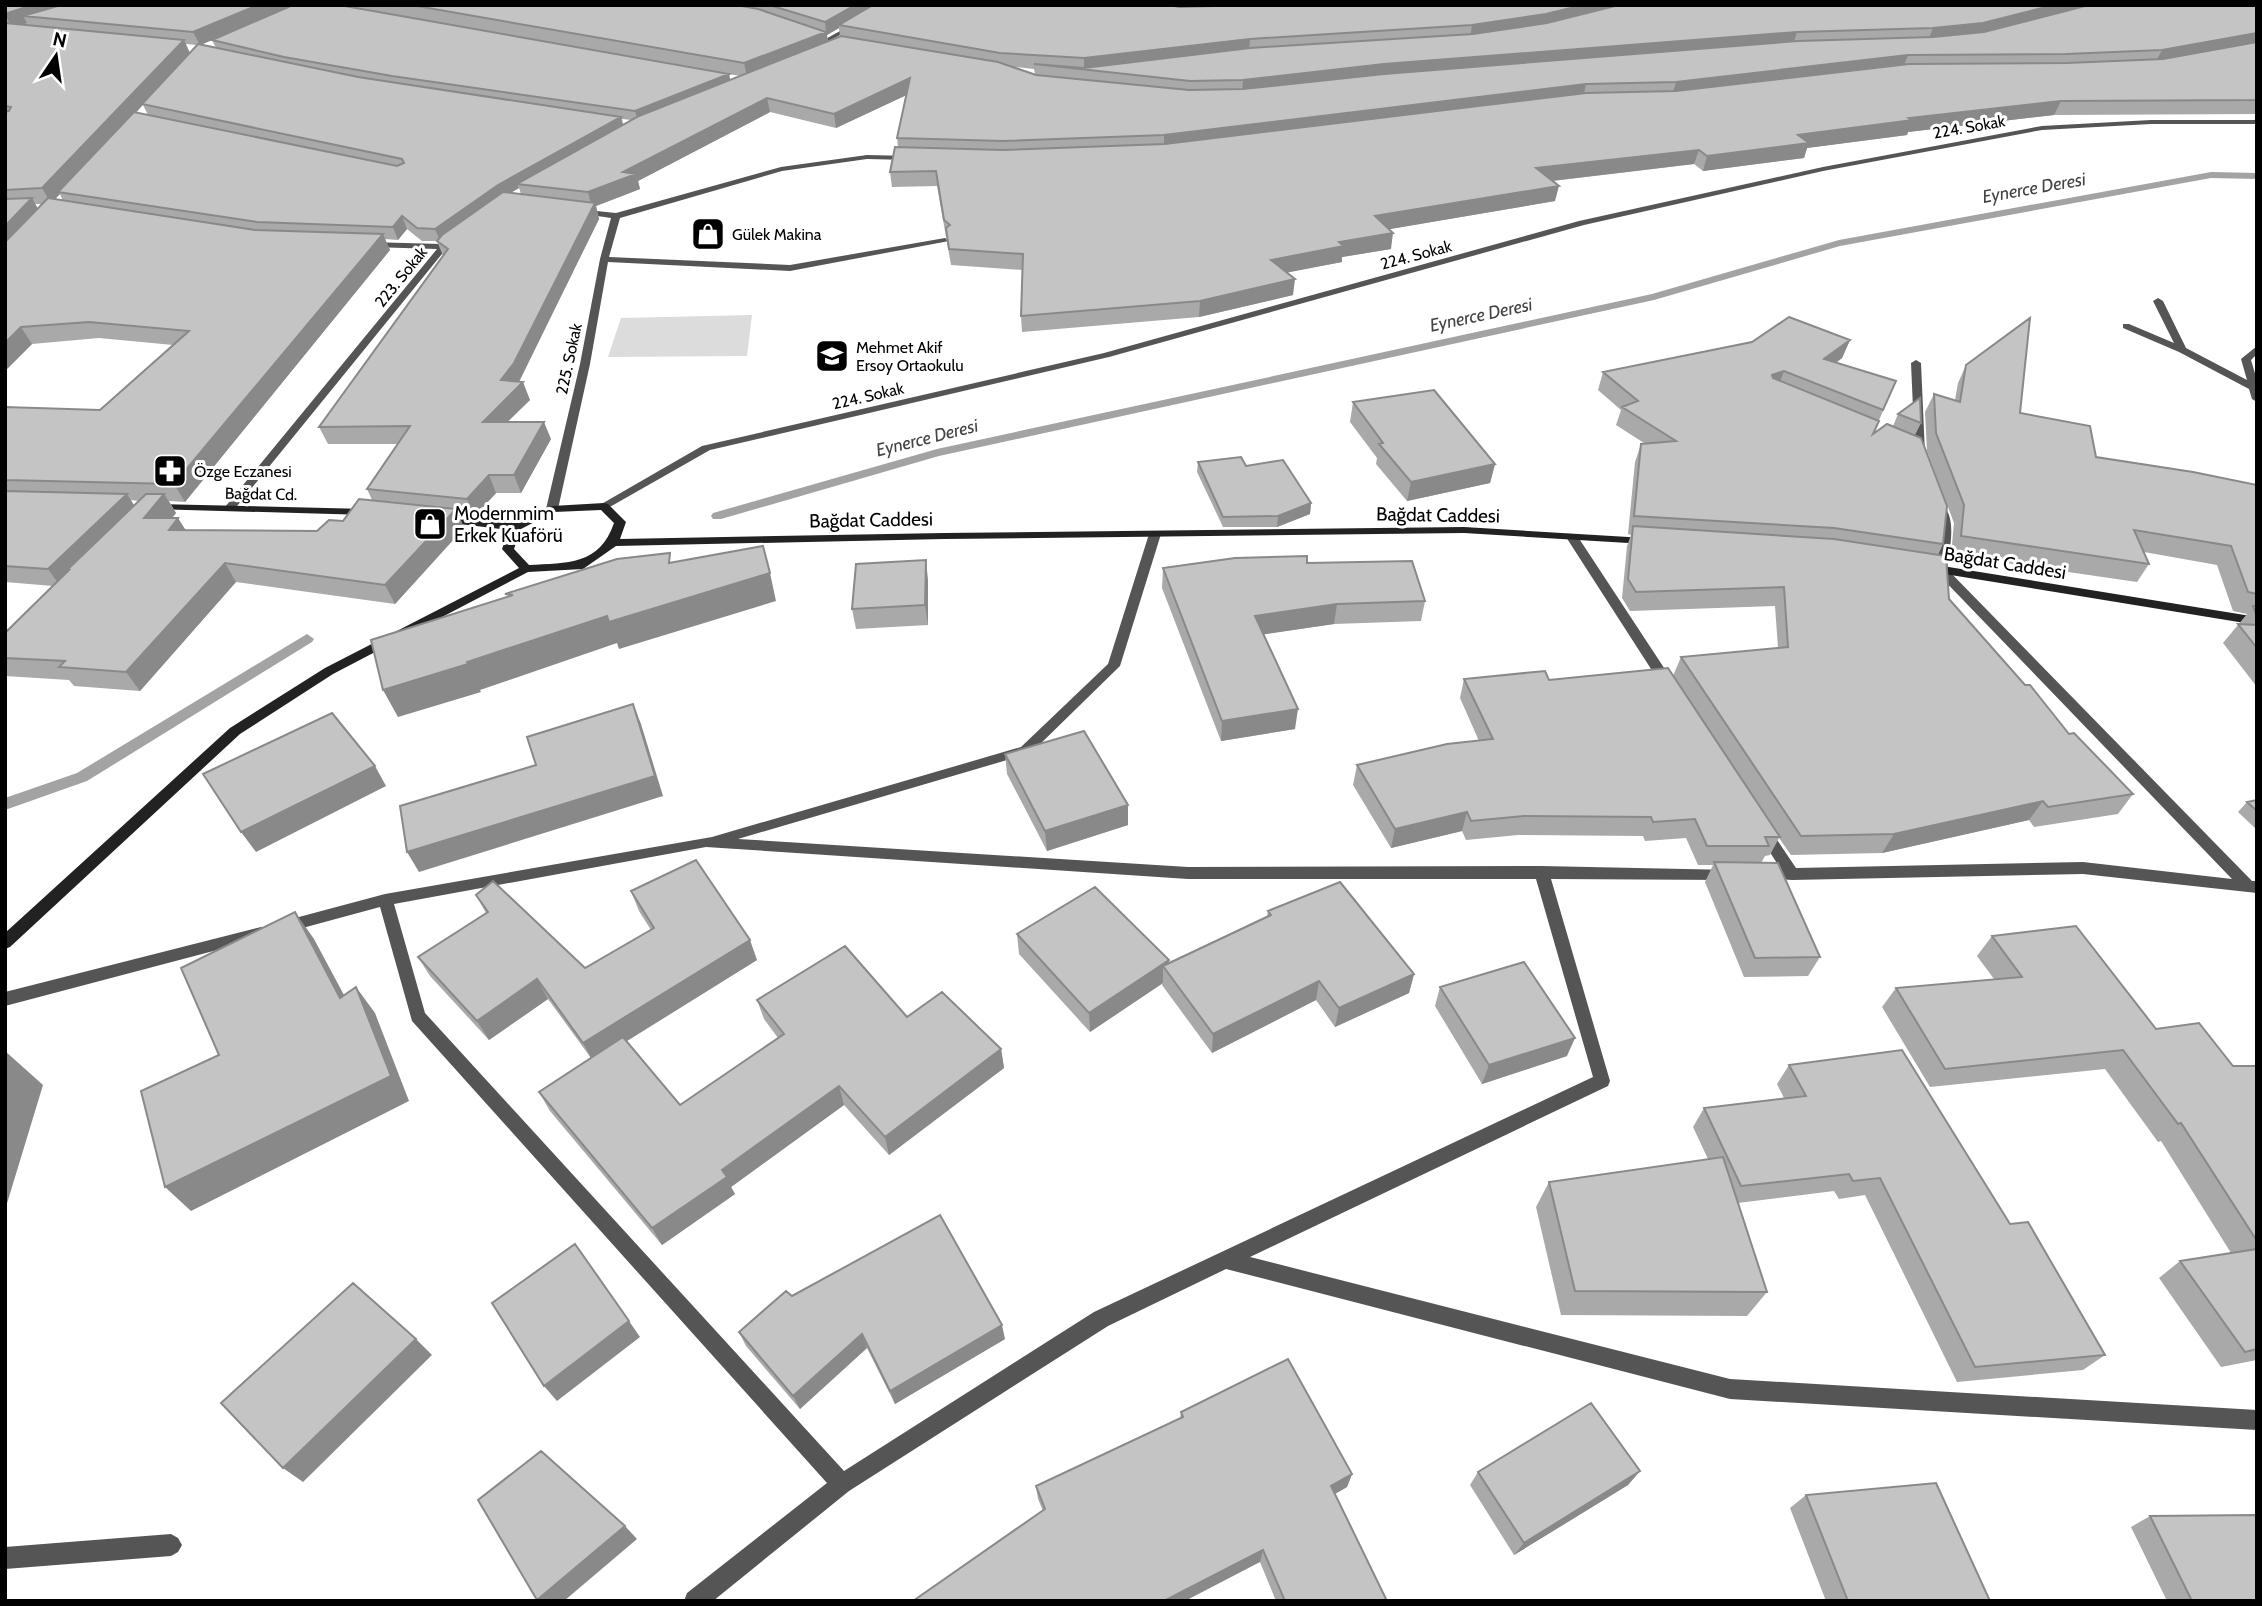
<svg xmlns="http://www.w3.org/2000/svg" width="2262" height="1606" font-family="Cabin,sans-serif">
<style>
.green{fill:#dcdcdc}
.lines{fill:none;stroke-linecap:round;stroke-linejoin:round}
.stream{fill:#a3a3a3;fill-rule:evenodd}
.street{fill:#555;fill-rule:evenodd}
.secondary{fill:#222;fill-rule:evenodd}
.wall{fill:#a9a9a9;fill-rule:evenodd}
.shaded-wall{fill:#898989}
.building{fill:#c4c4c4;stroke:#898989;stroke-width:2}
.labels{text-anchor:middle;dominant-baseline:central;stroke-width:6;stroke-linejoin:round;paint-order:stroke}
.far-street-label{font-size:16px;fill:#000;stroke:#fff}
.far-poi-label{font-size:16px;fill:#000;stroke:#fff;text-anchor:start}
.far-water-label{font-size:18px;font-style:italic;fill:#444;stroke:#fff}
.poi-label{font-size:19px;fill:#000;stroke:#fff;text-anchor:start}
.street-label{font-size:19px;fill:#000;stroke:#fff}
</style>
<rect width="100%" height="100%" fill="#fff"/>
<path class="green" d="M752 315 747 356 608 357 621 318Z"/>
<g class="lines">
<path class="stream" d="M2211 172 2257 173V179L2211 178 1840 246 1654 300 939 456 721 519H713L711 516 713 513 937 449 1652 294 1839 240Z
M307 634 314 639 312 642 87 781 5 810V798L77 773Z"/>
<path class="street" d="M856 22 858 25 829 41 824 40Z
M2151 120H2257V124H2151L2042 130 1823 171 1584 225 1109 357 710 450 608 508H600L598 506 702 446 1104 353 1579 221 1823 167 2042 126Z
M867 155 910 156 914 158 910 160 867 159 782 171 620 218 609 257 790 265 945 238 949 241 790 271 608 262 590 364 558 509 556 511H548L546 509 580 364 600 259 611 218 577 213V209L616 213 781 167Z
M455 236 459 239 458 241 446 249 233 511H225V507L437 249 371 247 367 244 368 242 441 244Z
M2158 298 2163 301 2186 348 2247 380 2241 359 2257 346V354L2251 360 2257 380V402L2252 399 2249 389 2179 352 2123 328V324H2129L2174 343 2153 301Z
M1916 360 1921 363 1925 454 1920 457 1915 454 1911 363Z
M1939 503C1959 513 1949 551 1947 569L2252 881H2257V893L2083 874 1792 880 1761 878 1759 874 1761 870 1780 868 1757 832 1759 828H1769L1796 868 2083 862 2232 879 1937 573 1935 570 1940 524 1933 506Z
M1155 531 1161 534 1120 666 1031 753 738 839 1188 867 1541 866 1733 870 1735 874 1733 878 1728 880 1551 879 1610 1081 1608 1086 1250 1257 1730 1379 2257 1410V1430L1730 1399 1226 1269 1108 1326 849 1491 713 1601H684L687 1593 827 1483 412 1021 380 907 284 933 279 931 276 927 279 923 284 921 385 894 712 837 1021 747 1108 664 1149 534ZM706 847 1188 879H1536L1593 1077 1094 1312 844 1471 425 1013 394 904Z
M1572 534 1578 537 1672 680 1673 683 1672 686H1662L1566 537Z
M261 927 266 929 269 933 266 937 5 1006V992Z
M171 1534 178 1538 182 1545 178 1552 171 1556 5 1569V1547Z"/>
<path class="secondary" d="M604 503 608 504 626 522 620 539 944 533 1464 527 1645 538 1651 541 1645 544 1464 533 944 539 616 546 583 569 528 572 333 674 240 734 10 947 5 949V933L230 728 325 668 519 568 502 549 509 530 443 522 439 521V517L514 523 552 506ZM601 510 614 523C600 565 567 563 529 565L514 549 521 529 554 512Z
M156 504 367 509 373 512 367 515 152 509V505Z
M1930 564 2257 617V625L1926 571V565Z"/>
</g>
<path class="wall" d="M5 5H2257V114L2054 115 1908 132 1907 135 1807 148 1804 158 1703 171 1694 164 1553 181 1555 201 1389 229 1391 249 1342 257V262L1287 272 1293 295 1199 317 1022 332 1021 316 1023 270 951 265 937 186 892 187 890 172 898 147 897 138 906 95 836 128 770 112 638 181 640 189 596 206 599 219 518 382 530 400 507 422 551 439 521 493H496L475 516 459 515 464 528 395 604 236 582 140 691 74 686 69 680 5 676V633L53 586 5 582V407L100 410 173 345 99 338 32 344 5 371ZM839 28 840 37 828 41 827 35ZM212 40 216 48 201 45ZM186 44 197 45 190 53ZM1015 67 1034 69 1035 74ZM729 74 740 76 730 80ZM143 105 148 115 136 113ZM622 119 631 120 623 125ZM519 188 521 194 510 193ZM60 194 63 201 55 199ZM35 204H42L38 209ZM407 229 422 241H437L443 256 319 427 328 444H398L367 489 372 500 343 521 317 531 186 530 172 518 176 513 169 501 185 502 390 250 385 239 398 240ZM131 500 138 501 134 505Z
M1850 340 1842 358 1836 363 1896 381 1873 434 1893 426 1898 414 1921 423 1915 435 1943 544 1938 555 1949 599 2025 685 2069 734 2133 794 2118 814 2034 827 2029 820 1882 853 1791 855 1779 838 1770 855 1765 856 1761 863 1820 957 1808 976 1744 977 1705 882 1713 865H1698L1686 838 1645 841 1643 836 1518 835 1466 840 1462 831 1391 848 1353 785 1357 765 1479 741 1460 698 1464 679 1549 680 1673 676 1681 657 1778 648 1775 606 1630 611 1622 598 1627 546 1631 535 1628 534 1635 462 1641 444 1644 443 1616 425 1621 410 1598 390 1603 372Z
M1966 365 2020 413 2096 457 2257 485V687L2223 643 2247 614 2233 611 2217 565 2144 552 2149 564 2137 582 1951 555 1954 523 1927 451 1925 412 1934 394 1955 400 1958 383Z
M1353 402 1495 464 1490 483 1407 501 1376 464 1377 458 1350 422Z
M1198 462 1246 466 1311 503 1310 514 1277 527H1223L1197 472Z
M1307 563 1425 601 1421 621 1334 624 1263 634 1295 729 1221 741 1162 588 1163 568Z
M928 580V625L856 629 852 609Z
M1005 754 1128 825 1047 851 1007 774Z
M2257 800V830L2238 812 2247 802Z
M631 891 757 960 627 1041 680 1105 778 1038 764 1019 757 1000 907 1017 1001 1049 1004 1068 889 1155 844 1105 731 1187 735 1194 662 1245 550 1111 539 1092 591 1058 548 999 489 1040 430 976 418 957 486 913 476 895 585 968 651 930 639 911Z
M1268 911 1414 974 1409 993 1335 1027 1316 1000 1212 1053 1162 985 1163 983 1090 1032 1019 954 1017 934 1169 960V963L1267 916Z
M1992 936 2156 1029 2233 1066H2257V1360L2221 1367 2159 1278 2180 1261 2231 1253 2161 1141 2158 1142 2105 1069 1930 1087 1882 1007 1896 988 1994 979 1977 956Z
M1440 987 1567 1056 1482 1084 1435 1006Z
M1789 1065 2010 1224 2105 1355 2083 1370 1957 1382 1865 1195 1839 1199 1834 1191 1738 1203 1767 1292 1747 1316 1561 1315 1536 1207 1549 1182 1708 1159 1693 1127 1704 1108 1784 1098 1777 1084Z
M792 1296 1005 1339 895 1404 867 1348 800 1409 746 1346 739 1332Z
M1181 1412 1352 1474 1347 1487 1335 1494 1387 1601H1276L1260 1562 1043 1511 1038 1499 1036 1486 1180 1419Z
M1640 1471 1628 1485 1514 1555 1470 1485 1478 1472Z
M1806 1495 1990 1601H1826L1790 1508Z
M2150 1516 2257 1601H2167L2131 1527Z"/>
<path class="shaded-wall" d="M32 5H60L23 16 27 23 12 28 5 14Z
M258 5H295L200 45 193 32Z
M855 5H880L839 25V28L827 35 828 45 747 77 744 63 826 32 825 22Z
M1583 5H1634L1470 38 1472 25Z
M2054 5H2100L1978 36 1928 41 1933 28Z
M1797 32 1793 45 1242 94 1243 80 1384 64Z
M2257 33V45L2155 63 2162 50Z
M1250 39 1249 52 1084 70V58Z
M184 40 190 54 61 192H58L60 194 51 203 42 188Z
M1908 55 1903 68 1672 96 1676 82Z
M729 74 731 84 638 121 635 111Z
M910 78 911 93 836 128 834 114Z
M1586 84 1583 98 1164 149V135Z
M767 98 770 112 638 181 640 189 596 206 599 219 520 380 508 397 501 380 592 208 588 192 623 172Z
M2061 101 2054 115 1908 132 1907 135 1807 148 1804 158 1703 171 1707 156 1798 135 1909 118Z
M621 117 624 129 517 184 519 188 502 198 440 241 435 229 498 185Z
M1699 150 1694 164 1533 183 1536 168Z
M1559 186 1555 201 1373 232 1375 216Z
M32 198 41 214 5 252V226Z
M402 216 407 229 398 240 393 227Z
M1393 233 1391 249 1342 257V262L1270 276 1271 260 1339 242Z
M383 234 390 250 185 502 174 484Z
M1295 279 1293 295 1199 317 1200 301Z
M21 327 32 344 5 371V343Z
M1850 340 1842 358 1816 377 1824 359Z
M1784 371 1777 390 1772 375Z
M523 382 530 400 490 439 483 422Z
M544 422 551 439 521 493 514 475Z
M1495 464 1490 483 1407 501 1411 482Z
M489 475 496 493 475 516 467 499Z
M127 494 138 512 69 570H67L72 576 61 587 48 569Z
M164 494 176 513 156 537 144 518Z
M1311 503 1310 514 1277 527 1278 516Z
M456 509 464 528 395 604 385 585Z
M178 518 190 537 169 530Z
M926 560 928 580V625L925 605Z
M225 563 236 582 140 691 126 672Z
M770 573 776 601 619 649 617 643 480 690 481 692 398 717 383 690 607 616Z
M1337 604 1334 624 1253 636 1255 616Z
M633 704 641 724 663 796 419 872 407 852Z
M1298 709 1295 729 1221 741 1222 721Z
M375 766 386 786 256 852 241 832Z
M2043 801 2029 820 1882 853 1894 834Z
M1128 805V825L1047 851 1045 831Z
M1467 812 1462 831 1391 848 1395 829Z
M295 912 314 939 359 1023 340 998Z
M750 940 757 960 593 1062 583 1043Z
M1169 960V973L1163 966V983L1090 1032 1089 1013Z
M1414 974 1409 993 1335 1027 1339 1008Z
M537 979 548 999 489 1040 477 1021Z
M1319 981 1316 1000 1212 1053 1213 1034Z
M356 987 375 1013 409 1101 191 1211 165 1187Z
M1575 1038 1567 1056 1482 1084 1489 1065Z
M1001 1049 1004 1068 889 1155 885 1137Z
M5 1051 43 1085 5 1210Z
M839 1086 844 1105 731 1187 735 1194 662 1245 652 1228 722 1170Z
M629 1321 640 1337 557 1401 544 1386Z
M1002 1325 1005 1339 895 1404 890 1391Z
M862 1334 867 1348 800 1409 793 1396Z
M416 1339 432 1355 303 1482 283 1468Z
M1640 1471 1628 1485 1514 1555 1524 1543Z
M1352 1474 1347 1487 1326 1499 1331 1486Z
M625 1526 637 1539 564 1601H538L537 1600Z
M1263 1550 1260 1562 1185 1601H1164Z"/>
<path class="building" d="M5 5H32L5 14Z
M61 5H258L193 32 23 16Z
M293 5H339L729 74 635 111 392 76 284 57 212 40Z
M411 5H736L758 9 826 32 744 63Z
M769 5H855L825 22Z
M873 5H1170L1179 7 1249 5H1583L1546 14 1472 25 1250 39 1084 58 1000 53 839 25Z
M1619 5H2054L1983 23 1933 28 1797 32 1384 64 1243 80 1190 81 1034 64 1084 68 1250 48 1473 34 1547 23Z
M2089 5H2257V33L2162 50 2066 54 1908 55 1676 82 1586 84 1164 135 1003 141 897 138 910 78 834 114 767 98 623 172 636 174 588 192 517 184 639 116 841 36 998 62 1036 75 1189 90 1243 89 1384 74 1798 41 1933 37 1984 32Z
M5 23 184 40 42 188 5 190V112L9 111 11 107 5 106Z
M2257 42V100L2061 101 1909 118 1913 120 1798 135 1809 143 1707 156 1699 150 1536 168 1559 186 1375 216 1393 233 1339 242 1344 246 1271 260 1295 279 1200 301 1021 316 1023 254 949 249 946 228 950 225 944 220 936 171 890 172 895 147 1003 150 1165 144 1586 93 1676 91 1909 64 2067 63 2163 59Z
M198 44 358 77 621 117 498 185 435 229 417 228 402 216 393 227 257 222 58 192 134 112 397 166 404 163 402 159 142 104Z
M503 192 595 203 514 363 501 380 523 382 483 422H544L514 475H489L467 499 367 489 410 426 319 427 448 249 437 241 442 235Z
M32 198 5 226V199Z
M48 198 255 230 383 234 174 484 5 480V407L100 410 189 331 89 322 21 327 5 343V242Z
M1789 317 1850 340 1824 359 1896 381 1883 410 1784 371 1772 375 1773 378 1879 421 1873 434 1887 424 1921 438 1947 506 1943 544 1834 528 1634 516 1641 444 1676 441 1622 407 1638 401 1603 372 1752 342Z
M2030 318 2020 413 2090 426 2096 457 2193 472 2257 485V594L2248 592 2231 546 2134 530 2149 564 1961 536 1964 505 1936 433 1934 394 1960 402 1966 365Z
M1434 390 1495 464 1411 482 1379 444 1383 443 1353 402Z
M1920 398 1921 423 1898 414Z
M1241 457 1246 466 1283 460 1311 503 1278 516 1223 517 1198 462Z
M5 491 127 494 48 569 5 566Z
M146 494H164L144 518H178L169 530 317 531 329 520 343 521 359 499 456 509 385 585 225 563 126 672 59 667 65 661 5 658V633L69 570H67Z
M1633 526 1834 539 1946 556 1949 599 2025 685H2030L2069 734 2074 733 2133 794 2048 807 2043 801 1894 834 1801 836 1681 657 1788 647 1784 587 1636 592 1628 579Z
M763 546 770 573 609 622 607 616 467 662 468 664 383 690 371 640 513 595 505 594 617 559 670 553 669 563Z
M1307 556V563L1412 561 1425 601 1337 604 1255 616 1298 709 1222 721 1163 568 1235 558Z
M926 560 925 605 852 609 856 564Z
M2253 606H2257V617Z
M2238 624 2257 625V648Z
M1668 668 1780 837H1765L1769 846H1707L1695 819 1653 822 1651 817 1524 816 1471 821 1467 812 1395 829 1357 765 1447 744 1493 739 1464 679 1545 671 1549 680Z
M633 704 655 776 407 852 400 806 536 765 527 737Z
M332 713 375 766 241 832 203 774Z
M1084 731 1128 805 1045 831 1005 754Z
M2257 800V811L2247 802Z
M696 860 750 940 583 1043 537 979 477 1021 418 957 488 912 476 895 493 881 585 968 654 928 631 891Z
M1714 862 1778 863 1820 957 1755 958Z
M1340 882 1414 974 1339 1008 1319 981 1213 1034 1163 966 1271 915 1268 911Z
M1095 887 1169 960 1089 1013 1017 934Z
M295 912 340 998 356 987 391 1076 165 1187 141 1091 219 1055 181 968Z
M2076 926 2156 1029 2199 1023 2233 1066H2257V1241L2181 1123 2178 1124 2123 1050 1945 1069 1896 988 2022 977 1992 936Z
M845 946 907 1017 942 992 1001 1049 885 1137 839 1086 722 1170 727 1177 652 1228 539 1092 623 1037 680 1105 784 1034 757 1000Z
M1524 962 1575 1038 1489 1065 1440 987Z
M1902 1050 2010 1224 2028 1222 2105 1355 1975 1367 1880 1178 1853 1181 1849 1174 1741 1186 1704 1108 1806 1096 1789 1065Z
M1723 1157 1767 1292 1575 1291 1549 1182Z
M940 1215 1002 1325 890 1391 862 1334 793 1396 739 1332 786 1291 792 1296Z
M575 1244 629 1321 544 1386 492 1303Z
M2257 1249V1349L2245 1352 2180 1261Z
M353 1283 416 1339 283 1468 221 1403Z
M1288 1359 1352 1474 1331 1486 1387 1601H1285L1263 1550 1164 1601H913L1045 1509 1036 1486 1183 1417 1181 1412Z
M1591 1403 1640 1471 1524 1543 1478 1472Z
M541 1451 625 1526 537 1600 478 1500Z
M1936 1483 1990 1601H1848L1806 1495Z
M2256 1515 2257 1517V1601H2192L2150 1516Z"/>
<defs>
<symbol id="shop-square" viewBox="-11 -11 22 22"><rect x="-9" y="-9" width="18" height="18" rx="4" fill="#000" stroke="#fff"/><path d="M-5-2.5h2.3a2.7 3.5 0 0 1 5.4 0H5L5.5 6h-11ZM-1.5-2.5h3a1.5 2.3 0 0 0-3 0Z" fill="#fff"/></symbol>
<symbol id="school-square" viewBox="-11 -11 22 22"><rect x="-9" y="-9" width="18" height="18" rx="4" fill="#000" stroke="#fff"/><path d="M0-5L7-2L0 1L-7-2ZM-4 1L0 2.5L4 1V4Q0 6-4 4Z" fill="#fff"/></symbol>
<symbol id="pharmacy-square" viewBox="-11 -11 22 22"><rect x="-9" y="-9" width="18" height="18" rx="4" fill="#000" stroke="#fff"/><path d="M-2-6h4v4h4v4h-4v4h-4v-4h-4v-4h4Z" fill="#fff"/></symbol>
</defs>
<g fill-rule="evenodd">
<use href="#shop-square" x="689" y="215" width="38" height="38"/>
<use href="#school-square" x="813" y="337" width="38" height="38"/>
<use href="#pharmacy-square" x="151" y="452" width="38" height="38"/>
<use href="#shop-square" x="411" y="505" width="38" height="38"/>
</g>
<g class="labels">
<g class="far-street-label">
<text transform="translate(1969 127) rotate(-10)">224. Sokak</text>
<text transform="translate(1416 255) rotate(-15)">224. Sokak</text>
<text transform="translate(401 277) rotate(-51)">223. Sokak</text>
<text transform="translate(569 359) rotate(-78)">225. Sokak</text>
<text transform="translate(868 396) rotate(-13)">224. Sokak</text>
<text transform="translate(261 494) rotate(1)">Bağdat Cd.</text>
</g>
<g class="far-poi-label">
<text x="732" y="234">Gülek Makina</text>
<text x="856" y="347">Mehmet Akif<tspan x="856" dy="18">Ersoy Ortaokulu</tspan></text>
<text x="194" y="471">Özge Eczanesi</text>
</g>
<g class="far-water-label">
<text transform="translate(2034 188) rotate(-10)">Eynerce Deresi</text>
<text transform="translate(1481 315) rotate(-12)">Eynerce Deresi</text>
<text transform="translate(927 438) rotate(-14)">Eynerce Deresi</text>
</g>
<g class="poi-label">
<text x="454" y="513">Modernmim<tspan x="454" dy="22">Erkek Kuaförü</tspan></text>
</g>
<g class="street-label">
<text transform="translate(1438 515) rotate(1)">Bağdat Caddesi</text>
<text transform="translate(871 520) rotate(-1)">Bağdat Caddesi</text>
<text transform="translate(2005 563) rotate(9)">Bağdat Caddesi</text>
</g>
</g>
<rect width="2262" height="1606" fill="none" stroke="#000000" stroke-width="14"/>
<g transform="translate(56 56) rotate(13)" stroke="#ffffff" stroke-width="5" paint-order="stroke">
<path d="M0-5L12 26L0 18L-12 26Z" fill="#000000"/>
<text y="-10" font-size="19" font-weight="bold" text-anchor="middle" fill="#000000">N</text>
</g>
</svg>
